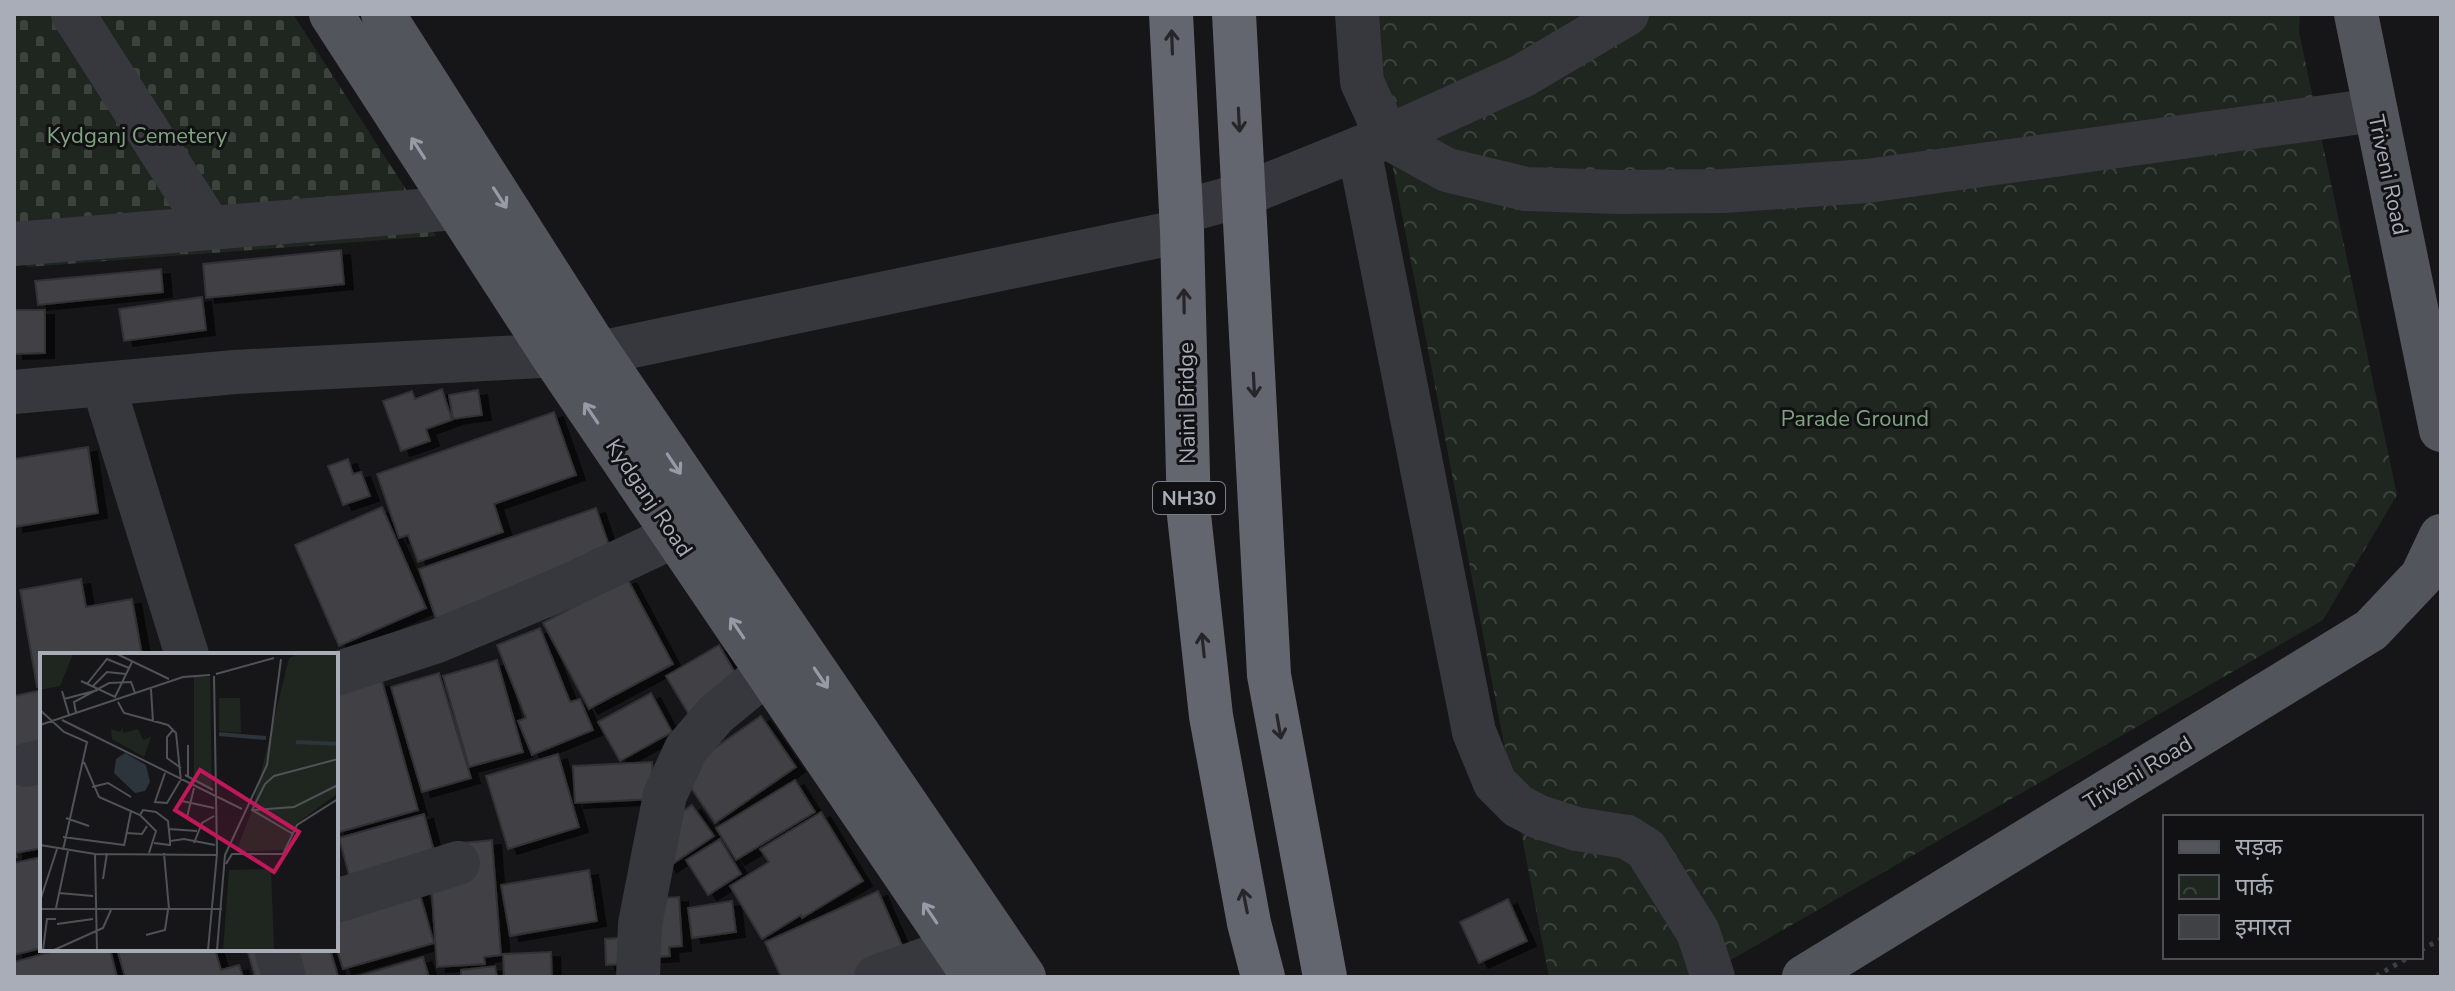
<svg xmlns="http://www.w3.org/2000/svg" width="2455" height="991" font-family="'Nunito Sans','Noto Sans Devanagari',sans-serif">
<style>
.cemetery{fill:url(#cemetery-stones)}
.park{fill:url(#park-crowns)}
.building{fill:#404145;stroke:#303034;stroke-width:2;filter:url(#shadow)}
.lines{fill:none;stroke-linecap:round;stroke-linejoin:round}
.path{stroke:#3d3f44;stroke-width:5;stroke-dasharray:4 6;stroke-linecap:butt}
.minor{stroke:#37383d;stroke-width:44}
.major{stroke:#53555c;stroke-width:44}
.highway{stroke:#63666e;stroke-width:44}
.oneway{stroke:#26262a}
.oneway2{stroke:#979ba6}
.labels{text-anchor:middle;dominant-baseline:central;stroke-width:6;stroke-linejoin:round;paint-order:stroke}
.shield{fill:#111113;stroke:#7b7e86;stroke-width:2}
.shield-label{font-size:20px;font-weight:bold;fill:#a8adb8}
.park-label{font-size:22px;fill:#7fa381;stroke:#111113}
.street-label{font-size:22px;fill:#a8adb8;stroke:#111113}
.inset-river{fill:none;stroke:#2c353c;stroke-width:4}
.inset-road{fill:none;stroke:#505258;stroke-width:2}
.view{fill:#c2185b;fill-opacity:0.15;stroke:#c2185b;stroke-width:4}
.inset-edge{fill:none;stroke:#a8adb8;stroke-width:4}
</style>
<defs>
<pattern id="cemetery-stones" width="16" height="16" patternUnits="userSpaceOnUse" patternTransform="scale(2)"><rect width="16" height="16" fill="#1e261f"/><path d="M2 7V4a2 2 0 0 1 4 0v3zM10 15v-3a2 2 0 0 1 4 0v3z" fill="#3c433d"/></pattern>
<pattern id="park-crowns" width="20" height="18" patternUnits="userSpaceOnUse" patternTransform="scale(2)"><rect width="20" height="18" fill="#1e261f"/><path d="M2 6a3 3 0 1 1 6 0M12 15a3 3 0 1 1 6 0" fill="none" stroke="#3c433d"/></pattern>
<filter id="shadow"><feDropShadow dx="9" dy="5" stdDeviation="0" flood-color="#0009"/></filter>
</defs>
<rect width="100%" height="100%" fill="#161618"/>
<path class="cemetery" d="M14 14H293L436 236 27 267 14 246Z"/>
<path class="park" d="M1356 14H2300L2299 32 2397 495 2323 620 1701 977H1549L1387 137Z"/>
<path class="building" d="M341 250 344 284 206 298 203 264Z
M161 269 163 292 38 305 35 281Z
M202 297 206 330 124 341 119 309Z
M14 310H45V353L14 354Z
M442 389 452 420 426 429 430 441 401 451 383 401 412 391 415 399Z
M478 390 482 415 453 419 449 395Z
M554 412 576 475 494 504 503 532 418 562 408 535 399 538 377 474Z
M88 447 98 513 14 527V459Z
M348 459 353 474 361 472 370 496 343 505 328 466Z
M382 507 426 608 339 646 295 545Z
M596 508 615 563 438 625 419 569Z
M627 578 673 664 589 709 543 623Z
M81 579 86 607 132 599 142 655H42V686L37 687 20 590Z
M540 628 570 702 580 699 593 730 532 755 518 721 526 718 497 645Z
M719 645 749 697 697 728 666 676Z
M497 660 523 752 469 767 443 676Z
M439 673 471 778 422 792 391 687Z
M382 681 418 810 336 833V694Z
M42 690V752L14 759V696Z
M651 693 672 732 620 761 598 722Z
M761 716 796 767 715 823 680 772Z
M558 754 579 827 508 849 486 776Z
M652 762 654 799 575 803 573 766Z
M42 769V848L16 853 17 857H14V775Z
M795 780 815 812 736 860 716 828Z
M692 805 714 836 668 867 647 837Z
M821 812 863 881 802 918 801 915 762 939 730 886 769 862 760 849Z
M424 814 441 877 417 884 434 943 343 969 336 946V898L354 893 339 838Z
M720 839 741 874 708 895 686 860Z
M492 840 501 955 484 957 485 964 437 967 431 882 451 844Z
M42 857V948L14 955V863Z
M589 870 597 921 510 936 501 885Z
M878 891 905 952 872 977H781L765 942Z
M679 897 682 946 669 947 670 956 644 958V963L606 965 605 939 631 937 645 899Z
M1508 899 1527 941 1479 963 1460 922Z
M732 901 736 932 692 938 688 908Z
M62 949H110L117 977H14V962Z
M117 949H215L221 970 239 965 243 977H125Z
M247 949H330L338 976 255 977Z
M551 952 552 977H504L503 954Z
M423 957 429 977H355Z
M495 966 497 977H461V970Z"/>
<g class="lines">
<path class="path" d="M2421 950 2441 939
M2379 977 2378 975 2409 957"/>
<path class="minor" d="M73 14 210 228
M1357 14 1362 82 1387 137 1447 170 1526 189 1618 192 1723 191 1867 181 2375 110
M1359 149 1474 732 1495 783 1518 806 1539 817 1577 829 1627 837 1646 849 1698 932 1713 977
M1181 212 1243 195 1387 137 1522 76 1627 14
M14 244 456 208
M103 384 187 655
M14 392 235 372 599 353 1182 231
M336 674 437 641 570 585 674 536
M26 765 42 761
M336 901 458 863
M276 949 284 977
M638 977 640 924 665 795 686 749 716 714 767 672
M876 977 955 949"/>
<path class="major" d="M331 14 552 355 974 977
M383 14 599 353 1024 977
M2356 14 2441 430
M1804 977 2371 630 2422 576 2441 536"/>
<path class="highway" d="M1171 14 1182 231 1189 515 1211 716 1249 923 1263 977
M1234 14 1269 675 1325 977"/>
</g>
<defs><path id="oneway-shaft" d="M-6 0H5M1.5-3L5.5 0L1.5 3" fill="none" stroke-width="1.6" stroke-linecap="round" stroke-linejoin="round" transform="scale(2)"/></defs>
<g class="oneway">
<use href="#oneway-shaft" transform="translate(1172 42) rotate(-92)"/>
<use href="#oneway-shaft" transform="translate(1239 120) rotate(87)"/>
<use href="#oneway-shaft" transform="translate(1184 301) rotate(-91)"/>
<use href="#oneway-shaft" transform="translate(1254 385) rotate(87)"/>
<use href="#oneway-shaft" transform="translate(1203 645) rotate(-96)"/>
<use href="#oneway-shaft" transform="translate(1279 727) rotate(80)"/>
<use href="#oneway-shaft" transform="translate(1245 901) rotate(-101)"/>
</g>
<g class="oneway2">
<use href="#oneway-shaft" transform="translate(418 148) rotate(-123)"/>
<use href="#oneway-shaft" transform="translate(500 198) rotate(57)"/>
<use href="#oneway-shaft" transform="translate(591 413) rotate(-124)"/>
<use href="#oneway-shaft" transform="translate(674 464) rotate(56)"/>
<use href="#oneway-shaft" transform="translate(737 628) rotate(-124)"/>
<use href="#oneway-shaft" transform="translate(821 678) rotate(56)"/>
<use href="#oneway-shaft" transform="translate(930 913) rotate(-124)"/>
</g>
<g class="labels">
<rect class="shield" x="1153" y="482" width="72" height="32" rx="6"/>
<g class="shield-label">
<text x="1189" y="498">NH30</text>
</g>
<g class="park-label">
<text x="137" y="136">Kydganj Cemetery</text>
<text x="1855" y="419">Parade Ground</text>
</g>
<g class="street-label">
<text transform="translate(2388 175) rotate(78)">Triveni Road</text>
<text transform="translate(1187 403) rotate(-91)">Naini Bridge</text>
<text transform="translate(649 498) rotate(56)">Kydganj Road</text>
<text transform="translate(2138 773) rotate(-31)">Triveni Road</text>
</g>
</g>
<g transform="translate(40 653)">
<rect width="298" height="298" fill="#161618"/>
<path d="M0 1H33L20 33 0 37Z" fill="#1e261f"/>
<path d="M154 24H170L172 137 154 128Z" fill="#1e261f"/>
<path d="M258 1H298V140L256 171 244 197 196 199 212 157 249 5ZM179 45H200L201 80 179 78ZM83 75V80L98 76 103 87 111 84 104 104 72 86 71 76 80 79ZM231 216 234 297H183L189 217Z" fill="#1e261f"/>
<path d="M85 100 106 112 110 129 105 138 95 140 74 120 76 106Z" fill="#2c353c"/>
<path class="inset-river" d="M179 81 226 85M256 89 298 91"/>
<path class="inset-road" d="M77 1 129 26M176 21 234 5M41 28 75 44 92 9M47 31 67 6 89 15M53 33 67 19 86 21M111 36 113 69M22 38 29 62M24 46 58 37M78 49 84 60 128 72 136 80 141 128M0 57 24 79 47 89 23 197M36 60 34 49 69 30 91 29 95 40M22 67 202 156M0 72 143 24 170 22M133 77 127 84V105L141 115M148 92V124M44 109 59 144 100 162 116 178 109 200M125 120 115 149 127 150 140 128M145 122 173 137M52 134 68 130 91 144M142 148 174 155M213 157 254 154 298 132M100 162 103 157 116 159 128 168 130 188M147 164 154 135M26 165 49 173M129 176 157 178M86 180 102 181 107 173M253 181 212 157 225 131 234 123 298 106M23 184 84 192M114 190 130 192V188L144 186 175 192M154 190 162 170 174 163M0 192 55 201 177 202M84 193 91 158M124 200 129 256M55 201 57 297M186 211 192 201H243L257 172 298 146M63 226 67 200M19 240 53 243M0 248 17 196M16 255 28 198M0 256H182M17 271 53 266M106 282 125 277 128 257M3 297 7 266H16M14 297 63 275 71 257M168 297 177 201 174 23M177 297 185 202 227 112 241 6"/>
<path class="view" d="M160 117 259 179 234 219 135 157Z"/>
<rect width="298" height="298" class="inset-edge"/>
</g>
<rect width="2455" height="991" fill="none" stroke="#a8adb8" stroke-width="32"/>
<rect x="2163" y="815" width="260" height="144" fill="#111113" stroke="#4d4f55" stroke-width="2"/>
<rect x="2179" y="841" width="40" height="12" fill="#53555c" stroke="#4d4f55" stroke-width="2"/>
<text x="2235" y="855" font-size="24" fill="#a8adb8">सड़क</text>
<rect x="2179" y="875" width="40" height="24" fill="url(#park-crowns)" stroke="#4d4f55" stroke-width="2"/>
<text x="2235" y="895" font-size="24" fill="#a8adb8">पार्क</text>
<rect x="2179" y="915" width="40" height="24" fill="#404145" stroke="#4d4f55" stroke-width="2"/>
<text x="2235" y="935" font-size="24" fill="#a8adb8">इमारत</text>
</svg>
